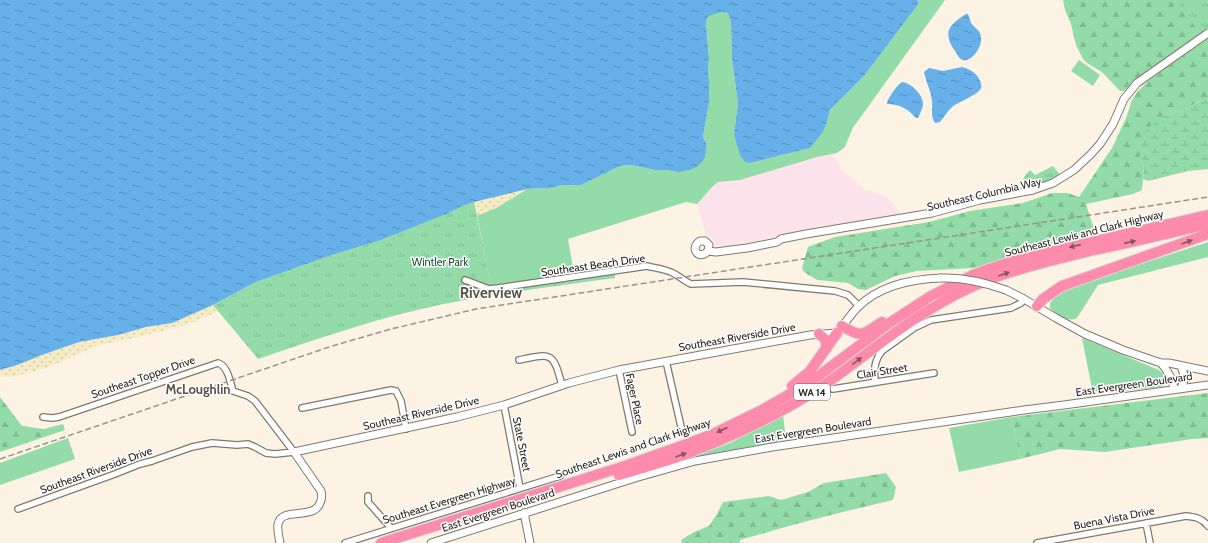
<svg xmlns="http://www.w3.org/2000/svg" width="1208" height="543" font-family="Cabin,sans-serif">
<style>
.commercial{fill:#fce3ec}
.grass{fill:#93dca9}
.forest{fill:url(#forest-firs)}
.wetland{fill:url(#wetland-marsh)}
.sand{fill:url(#sand-dots)}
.park{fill:url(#park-tufts)}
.water{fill:url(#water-ripples)}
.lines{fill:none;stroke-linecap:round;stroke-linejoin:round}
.minor-casing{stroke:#817a6c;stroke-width:8}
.tertiary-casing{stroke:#817a6c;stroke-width:9}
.motorway-casing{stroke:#d9d8d7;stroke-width:12}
.minor{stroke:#fff;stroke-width:5.5}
.tertiary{stroke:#fff;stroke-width:7}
.motorway{stroke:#fc8bac;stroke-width:10}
.rail{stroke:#9b948a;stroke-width:1.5;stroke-dasharray:6 3;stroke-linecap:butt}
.tertiary-bridge-casing{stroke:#817a6c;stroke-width:9;stroke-linecap:butt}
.tertiary-bridge{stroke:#fff;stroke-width:7}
.oneway{fill:#885460}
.labels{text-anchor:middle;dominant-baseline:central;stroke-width:3;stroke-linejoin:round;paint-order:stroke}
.shield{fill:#fff;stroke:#6a6864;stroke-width:1}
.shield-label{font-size:10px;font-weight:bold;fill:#2a2721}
.street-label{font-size:11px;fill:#2a2721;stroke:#fff}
.park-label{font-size:11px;fill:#17522e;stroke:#fff}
.quarter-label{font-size:13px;font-weight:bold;fill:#5a5346;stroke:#fff}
.district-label{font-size:15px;font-weight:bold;fill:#5a5346;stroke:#fff}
</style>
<defs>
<pattern id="forest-firs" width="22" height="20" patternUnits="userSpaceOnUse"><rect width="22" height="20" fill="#93dca9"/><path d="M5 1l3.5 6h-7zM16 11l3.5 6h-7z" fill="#7fbd91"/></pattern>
<pattern id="wetland-marsh" width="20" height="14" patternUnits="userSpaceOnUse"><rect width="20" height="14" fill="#93dca9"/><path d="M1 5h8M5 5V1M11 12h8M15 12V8" fill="none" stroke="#7fbd91"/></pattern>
<pattern id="sand-dots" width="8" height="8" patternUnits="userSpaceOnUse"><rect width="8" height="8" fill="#f5ebc5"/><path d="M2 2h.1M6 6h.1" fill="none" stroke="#d2caa9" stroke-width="1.8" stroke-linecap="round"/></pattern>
<pattern id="park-tufts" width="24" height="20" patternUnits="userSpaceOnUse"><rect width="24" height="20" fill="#93dca9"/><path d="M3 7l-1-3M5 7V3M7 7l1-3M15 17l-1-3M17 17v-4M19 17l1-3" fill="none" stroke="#7fbd91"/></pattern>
<pattern id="water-ripples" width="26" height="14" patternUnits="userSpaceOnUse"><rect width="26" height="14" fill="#67b0ea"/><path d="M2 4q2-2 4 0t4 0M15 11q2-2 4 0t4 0" fill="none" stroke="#558fbd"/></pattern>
</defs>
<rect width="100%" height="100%" fill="#fcf3e4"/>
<path class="commercial" d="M833 154 842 170 865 190 886 196 903 216 802 232 718 248 715 247 711 237 706 235 697 204 714 185 718 182 740 180 817 157Z"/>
<path class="grass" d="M917 0H945L855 125 853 127 845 147 837 153 817 157 740 180 718 182 714 185 697 204 686 202 568 239 573 268 562 269 563 276 491 287 477 215 496 208 527 189 550 188 563 185H581L620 166 631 165 655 170H666L677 172 706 143 703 137 709 102V82L708 67 709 58 708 44 706 24 707 18 714 13 725 12 729 13 731 21 732 59 738 103 734 134 750 163 810 148 827 122 830 110 864 76 917 6 919 2Z
M1079 60 1100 75 1093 86 1071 71Z
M1208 242V257L1098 285 1077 318C1068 323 1056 315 1050 308V303L1059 293 1095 279Z
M1082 338 1159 370C1165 374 1170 384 1161 387L1093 394Z
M783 415 786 440 696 458 697 455 730 443Z
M1012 417 1020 459 959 472 949 428Z
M68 438 75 459 0 485V463Z"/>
<path class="forest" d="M1063 0H1208V28L1200 33 1182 48 1137 78 1124 91H1120L1102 72 1087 63 1083 59 1076 45 1071 24 1065 10Z
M1208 38V98L1200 101 1187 108 1161 117 1140 156 1144 167 1142 190 1133 194 1086 204 1095 232 1056 242 974 268 917 271 895 276 866 290 858 289 848 283 817 280 804 272 802 268 808 247 835 237 929 222 970 211 1023 203 1052 193H1068L1079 197 1112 148 1126 118 1132 100 1138 91 1148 81 1166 68Z
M1208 393V438L1192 439 1105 452 1060 449 1020 459 1012 417Z
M0 397 22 426 44 429 63 424 65 430 0 452Z
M886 473 896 487 893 500C841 512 791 525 740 540V543H682L681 540 694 532 709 526 717 514 723 502 769 496 781 500 808 492 824 483Z"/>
<path class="wetland" d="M1208 98V169L1188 171 1148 181 1143 179 1144 167 1140 156 1144 132 1161 117 1187 108 1200 101Z"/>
<path class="sand" d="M527 189 496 208 472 218 238 300 219 311 189 324 139 337 99 345 46 368 12 377H0V370L17 365 42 355 79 342 118 335 146 327 172 323 213 305 474 202Z"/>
<path class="park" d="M1175 0H1208V28L1200 33Z
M1053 166 1060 175 1042 183 1022 189 1024 177 1030 170 1035 175Z
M474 202 491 286 613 268 615 278C549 287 482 295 417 310 363 323 311 341 258 359L213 305 256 282 332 255 381 240 449 213 462 206Z"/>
<path class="water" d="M0 0H917L919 2 917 6 864 76 830 110 827 122 822 133 810 148 750 163 745 162 740 155 734 134 738 103 732 59 731 21 728 13C722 11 713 13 707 18L706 24 709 58 708 67 709 82V102L703 137 706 143V149L705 157 702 162 696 167 689 170 677 172 666 170H655L631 165 620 166 581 185H563L550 188 527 189 474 202 462 206 449 213 381 240 332 255 256 282 213 305 172 323 146 327 118 335 79 342 42 355 17 365 0 370Z
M966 14H968C969 17 970 20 971 23 975 29 981 30 981 38 982 46 973 62 963 60 959 59 957 54 955 51 942 32 949 25 966 14Z
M962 67C969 69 976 72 979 79 981 82 982 86 981 88 978 95 958 102 952 107 947 112 944 117 940 122L935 123C930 116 933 108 932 101 931 91 926 82 924 72L929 68 943 71Z
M902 82C911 83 924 95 923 105 922 109 920 114 918 118H916C908 109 900 104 887 104 887 99 897 85 902 82Z"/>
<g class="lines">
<defs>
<path id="minor" d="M465 280 489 289 498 288 647 266C655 268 665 269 673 273 679 276 684 281 691 284L743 282 835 291 848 295 859 306
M519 360C552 353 553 352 562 385
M666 361 682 431
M619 370 632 432
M875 382C874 370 874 361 882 351L914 328 931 320 1011 308 1021 303 1024 299
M833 389 934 373
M504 405 520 488
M302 408 391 390 396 391 401 401 406 429
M43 417 52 418 59 417 218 363C228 366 230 382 233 391L248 396 255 401 294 452
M368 496V502L391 528
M18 509 115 474 140 464 152 461 192 447 212 443 237 445 248 444 255 447 266 453 275 454 294 452
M1146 523 1150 543
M345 543 560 476
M1037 543 1186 516C1195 517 1202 518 1208 526"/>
<path id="tertiary" d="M708 251 709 245 705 241H700C689 248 699 261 708 251L716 252 747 248 777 242 781 239 806 234 932 213 980 200 1033 190 1053 183 1074 170 1091 154 1100 144 1113 124 1124 99 1137 83 1208 33
M1006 290 1024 299 1056 318 1085 334 1123 350 1161 363H1169L1208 371
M1161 363C1168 371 1173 379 1174 389
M1181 366 1185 378 1181 388
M524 513 530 543
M280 543C279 537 277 530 278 524 282 506 313 521 320 503 322 499 322 495 321 491L294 452 457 417 504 405 569 383 619 370 810 335 837 333C844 325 850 315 858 307 880 285 912 279 941 278
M431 543 635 478 695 461 772 447 1024 410 1064 405 1208 385"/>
<path id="motorway" d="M1037 306 1043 299 1062 286 1208 234
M842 326C863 339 863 334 882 322
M819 334 825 339 827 348
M792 386 810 371 837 333
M619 475C636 470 653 465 669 460 723 441 776 417 824 385 871 352 914 314 967 289 1007 270 1051 261 1094 250 1132 242 1170 233 1208 224
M381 543 625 466 687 444 713 434 762 410 809 383 888 324 931 296 973 275 989 269 1026 257 1208 215"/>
</defs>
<use href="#minor" class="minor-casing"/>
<use href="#tertiary" class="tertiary-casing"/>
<use href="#motorway" class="motorway-casing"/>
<use href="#minor" class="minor"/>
<use href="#tertiary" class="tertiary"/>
<use href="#motorway" class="motorway"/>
<path class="rail" d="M0 459 332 346 391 329 476 309 1208 197"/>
<defs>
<path id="tertiary-bridge" d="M941 278C964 277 984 282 1006 290"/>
</defs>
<use href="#tertiary-bridge" class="tertiary-bridge-casing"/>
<use href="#tertiary-bridge" class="tertiary-bridge"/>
</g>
<defs><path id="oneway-solid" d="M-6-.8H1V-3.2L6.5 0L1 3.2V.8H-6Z"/></defs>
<g class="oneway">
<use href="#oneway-solid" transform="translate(1130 242) rotate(-13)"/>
<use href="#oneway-solid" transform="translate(1187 242) rotate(-20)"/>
<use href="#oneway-solid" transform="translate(1075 246) rotate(167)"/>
<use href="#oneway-solid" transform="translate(1004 274) rotate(-19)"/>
<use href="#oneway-solid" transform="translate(857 361) rotate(-37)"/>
<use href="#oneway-solid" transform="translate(722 430) rotate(156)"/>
<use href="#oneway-solid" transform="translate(681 455) rotate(-20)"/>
</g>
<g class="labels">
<rect class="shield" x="794" y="384" width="36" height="16" rx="3"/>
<g class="shield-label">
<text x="812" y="392">WA 14</text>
</g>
<g class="street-label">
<text transform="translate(984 194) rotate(-13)">Southeast Columbia Way</text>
<text transform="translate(1084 233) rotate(-14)">Southeast Lewis and Clark Highway</text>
<text transform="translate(593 265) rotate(-8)">Southeast Beach Drive</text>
<text transform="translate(737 337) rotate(-10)">Southeast Riverside Drive</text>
<text transform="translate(882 371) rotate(-9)">Clair Street</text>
<text transform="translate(143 377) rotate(-19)">Southeast Topper Drive</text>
<text transform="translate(1134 384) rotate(-8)">East Evergreen Boulevard</text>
<text transform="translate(635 399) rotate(78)">Fager Place</text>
<text transform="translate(421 413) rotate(-13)">Southeast Riverside Drive</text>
<text transform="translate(813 430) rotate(-9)">East Evergreen Boulevard</text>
<text transform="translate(522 444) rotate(79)">State Street</text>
<text transform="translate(633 448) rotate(-19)">Southeast Lewis and Clark Highway</text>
<text transform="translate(96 470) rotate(-20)">Southeast Riverside Drive</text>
<text transform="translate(449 500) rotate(-17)">Southeast Evergreen Highway</text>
<text transform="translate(498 510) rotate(-18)">East Evergreen Boulevard</text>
<text transform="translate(1114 518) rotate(-11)">Buena Vista Drive</text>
</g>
<g class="park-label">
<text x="440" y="262">Wintler Park</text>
</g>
<g class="quarter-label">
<text x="198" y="389">McLoughlin</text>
</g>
<g class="district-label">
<text x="491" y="293">Riverview</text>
</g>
</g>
</svg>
